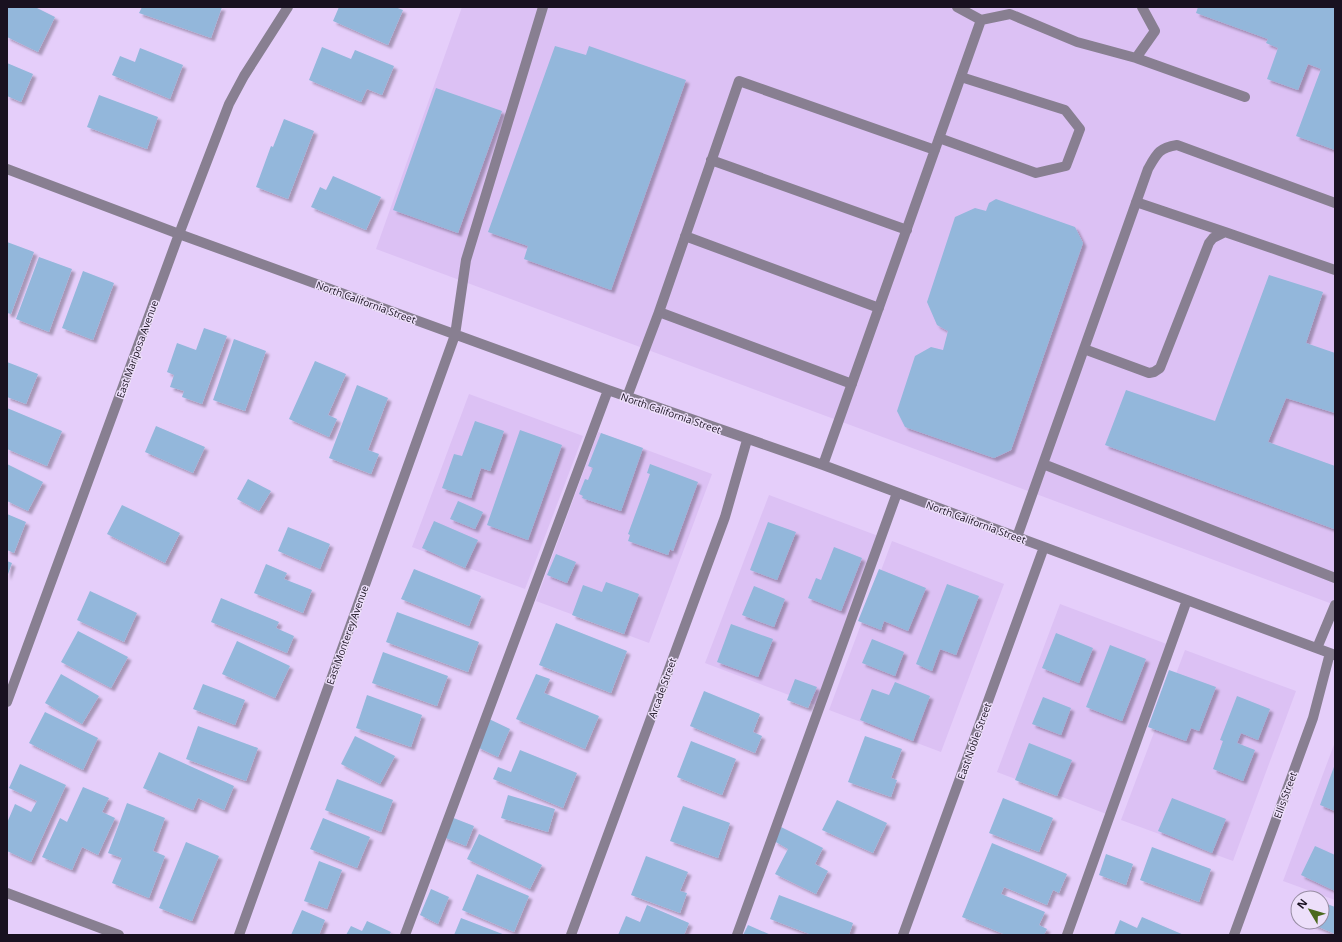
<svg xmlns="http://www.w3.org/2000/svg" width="1342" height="942" font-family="'Open Sans',sans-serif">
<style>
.built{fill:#dcc1f4}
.building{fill:#93b7db;filter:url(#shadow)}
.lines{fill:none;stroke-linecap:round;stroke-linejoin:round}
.minor{stroke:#887f91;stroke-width:10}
.labels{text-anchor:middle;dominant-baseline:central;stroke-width:3;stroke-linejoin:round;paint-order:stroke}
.street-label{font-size:10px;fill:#191120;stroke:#eddffa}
</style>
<defs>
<filter id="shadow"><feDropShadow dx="3.5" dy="3.5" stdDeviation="1" flood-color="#0004"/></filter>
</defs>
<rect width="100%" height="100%" fill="#e5cefa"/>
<path class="built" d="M462 7H1335V605L376 249Z
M469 394 583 436 525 589 412 547Z
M598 432 712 474 649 643 536 601Z
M769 495 881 537 818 706 705 663Z
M892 541 1004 584 941 752 829 710Z
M1060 604 1172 646 1109 815 997 772Z
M1185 650 1296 691 1233 861 1121 820Z
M1335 742V900L1283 881Z"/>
<path class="building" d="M7 7H35L55 17 38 52 7 37Z
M142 7H222L211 38 139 13Z
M339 7H395L403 10 388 45 333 21Z
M1198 7H1335V150L1296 136 1321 69 1308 64 1298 90 1267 79 1278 48 1266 43 1268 39 1196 13Z
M555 46 586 55 589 46 686 80 611 290 524 259 528 246 488 232Z
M322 47 351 59 355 50 394 66 382 95 367 89 361 102 309 80Z
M140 48 183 65 170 99 112 75 120 56 135 62Z
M7 63 33 74 21 102 7 96Z
M436 88 502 111 458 233 393 210Z
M99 95 158 117 147 149 87 127Z
M284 119 314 131 288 199 256 187 271 146 273 147Z
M333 176 381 197 366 230 311 207 320 187 326 190Z
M996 199 1075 227 1083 243 1011 450 994 458 905 427 897 411 915 356 931 347 943 350 948 331 937 325 927 302 955 217 975 208 986 211 989 203Z
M7 242 34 252 11 314 7 313Z
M39 257 72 269 49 332 16 319Z
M83 271 114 283 93 340 62 328Z
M1269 275 1323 292 1306 343 1335 353V413L1286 398 1268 442 1335 466 1334 529 1105 445 1126 390 1215 421Z
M204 328 227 336 202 404 182 397 184 391 170 387 174 375 167 372 177 343 196 350Z
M234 339 266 351 245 411 213 400Z
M315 361 346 374 328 415 337 419 329 437 289 419Z
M7 362 38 374 26 404 7 397Z
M357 385 388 398 368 450 379 454 371 474 329 458Z
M7 408 62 431 47 466 7 449Z
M475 421 504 431 490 471 481 468 471 498 442 488 454 454 462 456Z
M156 426 205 447 193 473 145 452Z
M520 430 562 445 528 540 487 525Z
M601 433 643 448 621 511 582 498 583 496 579 494 585 479 588 480 593 468 588 466Z
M7 464 43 482 28 511 7 501Z
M650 464 698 482 673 551 670 549 668 555 628 541 630 535 628 534 650 474 647 473Z
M248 479 271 491 259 511 237 499Z
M458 501 483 512 475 529 450 519Z
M122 505 180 533 165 563 107 534Z
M7 514 26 522 14 553 7 550Z
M434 521 478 540 465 568 422 548Z
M768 522 796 532 777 580 750 570Z
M288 527 330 544 320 569 278 551Z
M834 547 862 558 841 611 808 598 816 578 821 580Z
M556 554 576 562 567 583 547 575Z
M7 561 12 563 7 577Z
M266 564 287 573 284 579 312 590 303 613 254 593Z
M414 569 481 596 469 626 401 599Z
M879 569 926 588 908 631 884 621 881 630 858 621Z
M606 582 639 594 624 634 572 615 583 585 602 592Z
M947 584 979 596 956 655 940 649 932 671 916 664Z
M754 586 785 599 774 627 742 615Z
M90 591 137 613 124 642 77 620Z
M221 598 279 622 276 628 294 636 287 653 211 622Z
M397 612 479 642 468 672 386 642Z
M556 623 627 651 611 693 539 665Z
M731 624 773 639 758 677 717 662Z
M78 631 128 657 111 688 61 662Z
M1056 633 1093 648 1079 683 1042 668Z
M872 639 904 652 895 676 862 663Z
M237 641 290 666 275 698 222 674Z
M1110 645 1146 659 1122 721 1086 707Z
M383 652 448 676 437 706 372 683Z
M1169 670 1216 687 1199 731 1191 728 1186 741 1148 727Z
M61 674 99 696 82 724 45 703Z
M536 674 550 679 544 693 599 716 585 749 516 719Z
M795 679 817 687 808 708 787 700Z
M895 682 930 696 913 741 860 720 872 689 889 695Z
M203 684 245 700 235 725 193 709Z
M704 691 760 714 753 732 762 736 755 753 690 726Z
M367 695 422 715 411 747 356 728Z
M1237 696 1270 709 1258 740 1241 733 1237 743 1255 750 1243 781 1213 769 1223 741 1220 740Z
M1043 697 1071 708 1061 735 1032 724Z
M45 712 98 738 83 770 29 743Z
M489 719 510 729 498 757 477 747Z
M198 726 258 748 246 781 186 759Z
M355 736 395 756 380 784 341 764Z
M865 736 902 749 891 778 897 780 891 797 848 782Z
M691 741 736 759 722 795 677 777Z
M1029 743 1072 760 1057 796 1015 780Z
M520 750 577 773 563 808 493 779 498 767 511 772Z
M159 752 234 786 224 810 198 798 193 810 143 788Z
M20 764 66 785 31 862 7 851V823L15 804 31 812 37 801 9 788Z
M1335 764V811L1320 805Z
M337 779 393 800 381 832 325 810Z
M83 787 109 798 102 812 115 818 98 855 82 847 72 870 42 857 60 818 67 822Z
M508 795 555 809 548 832 501 818Z
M1003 798 1053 818 1039 852 989 833Z
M1172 798 1226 819 1212 853 1158 831Z
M837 800 887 823 873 853 822 830Z
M127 803 165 818 153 851 165 856 149 898 112 883 122 858 108 853Z
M683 806 730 823 718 858 670 841Z
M451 817 474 826 466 846 443 837Z
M323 818 370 837 357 868 310 849Z
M781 827 823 848 815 864 828 871 816 894 775 874 788 849 774 841Z
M479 834 542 865 530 889 467 859Z
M186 842 219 856 192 921 159 908Z
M992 843 1067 874 1059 893 1053 890 1047 905 1004 887 1001 894 1045 912 1039 925 1047 929 1044 935H1006L962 917Z
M1315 846 1335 855V891L1301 875Z
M1152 847 1211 869 1199 902 1140 880Z
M1106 854 1133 864 1126 885 1099 875Z
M646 856 688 872 680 891 687 893 680 913 631 895Z
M319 861 342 870 327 909 304 901Z
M477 874 529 896 514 932 462 910Z
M431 889 449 897 438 924 420 915Z
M779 895 853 923 849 935H812L770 919Z
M1322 902 1335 907V934L1307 922H1322Z
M1298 903V918L1292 916Z
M647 905 689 923 684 935H618L626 916 640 922Z
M302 910 325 920 319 935H291Z
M1142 917 1184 935H1114L1120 920 1137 928Z
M461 918 505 935H454Z
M367 921 391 932 389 935H346L351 926 362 931Z
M748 925 771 935H743Z"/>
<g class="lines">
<path class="minor" d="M957 7 981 20 1010 14 1077 42 1136 58 1155 31 1142 7
M1136 58 1245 97
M939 138 1036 173 1066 166 1080 129 1065 110 961 77
M711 160 907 230
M7 169 179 234 608 390 823 465 1335 655
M1136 202 1225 232
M685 236 879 308
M1084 349 1149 373 1154 372 1160 368 1209 243 1213 238 1225 232 1335 270
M852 384 659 312 739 81 935 150
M627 397 659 312
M1043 464 1335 578
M823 465 981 20
M1017 537 1148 169C1157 153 1159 148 1177 145L1335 203
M1317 648 1335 605
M7 702 179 234 229 104 244 76 288 7
M7 893 119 935
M239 935 455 335 466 260 543 7
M405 935 608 390
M571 935 725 517 747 440
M737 935 897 493
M903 935 1044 547
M1067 935 1187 600
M1234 935 1313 718 1330 653"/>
</g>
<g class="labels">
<g class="street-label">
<text transform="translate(366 302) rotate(20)">North California Street</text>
<text transform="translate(137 349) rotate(-70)">East Mariposa Avenue</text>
<text transform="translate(671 413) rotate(19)">North California Street</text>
<text transform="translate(976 522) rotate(20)">North California Street</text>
<text transform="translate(347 635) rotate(-70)">East Monterey Avenue</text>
<text transform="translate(662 688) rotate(-70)">Arcade Street</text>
<text transform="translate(974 741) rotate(-70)">East Noble Street</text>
<text transform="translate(1285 795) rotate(-70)">Ellis Street</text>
</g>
</g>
<rect width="1342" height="942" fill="none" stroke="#191120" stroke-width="16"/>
<g transform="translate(1310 910) rotate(308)"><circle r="19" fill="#eddffa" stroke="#988da3"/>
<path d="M0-3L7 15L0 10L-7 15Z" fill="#4b691e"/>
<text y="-6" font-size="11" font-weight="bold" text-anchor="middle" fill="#191120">N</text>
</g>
</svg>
